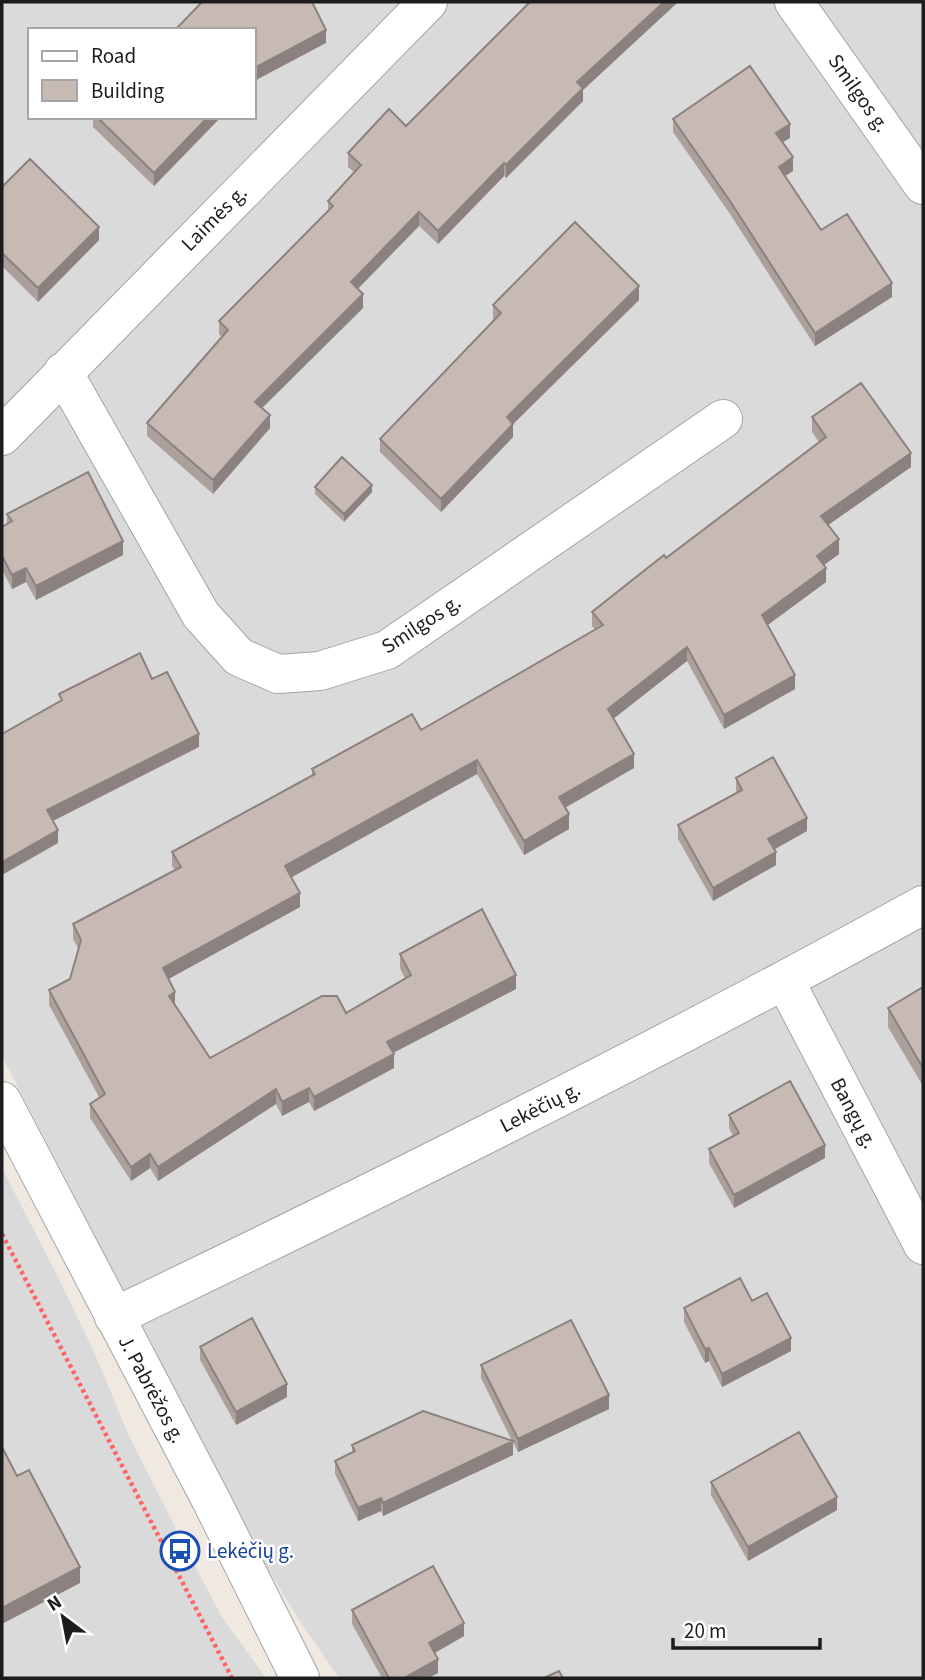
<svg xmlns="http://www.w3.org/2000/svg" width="925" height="1680" font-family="'Source Sans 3',sans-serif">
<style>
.residential{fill:#dbdada;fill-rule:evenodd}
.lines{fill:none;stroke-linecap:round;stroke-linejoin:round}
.minor-casing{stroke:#a4a4a4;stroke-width:40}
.tertiary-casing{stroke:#a4a4a4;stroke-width:40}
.path{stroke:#ff6365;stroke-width:4.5;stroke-dasharray:3.5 3.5;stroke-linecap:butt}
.minor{stroke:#fff;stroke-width:38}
.tertiary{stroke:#fff;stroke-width:38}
.wall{fill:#aba09c}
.shaded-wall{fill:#8b827f}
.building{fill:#c7bab5;stroke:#8b827f;stroke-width:2}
.labels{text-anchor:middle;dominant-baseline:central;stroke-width:5;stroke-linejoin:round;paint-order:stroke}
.street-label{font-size:21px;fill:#1d1d1d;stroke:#fff}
.transit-label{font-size:21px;fill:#164399;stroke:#fff;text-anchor:start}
</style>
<rect width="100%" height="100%" fill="#efe9e2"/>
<path class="residential" d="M2 2H923V1678H339L299 1620 268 1569 2 1056ZM30 30H254V117H30Z
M2 1168 59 1279 94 1352 130 1438 193 1562 222 1617 266 1678H2Z"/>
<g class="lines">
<defs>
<path id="minor" d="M794 2 923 185
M63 372 201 615 239 657 278 674 320 671 387 650 723 419
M2 436 428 2
M785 981 923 1245
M114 1317C387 1186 658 1051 923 905"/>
<path id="tertiary" d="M2 1101 212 1502 300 1678"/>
</defs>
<use href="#minor" class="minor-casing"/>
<use href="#tertiary" class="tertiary-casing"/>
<path class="path" d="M2 1234 232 1678"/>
<use href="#minor" class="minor"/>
<use href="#tertiary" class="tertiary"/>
</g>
<path class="wall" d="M530 2H678L583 90V101L506 178 504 176 438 244 419 226 357 289 363 308 262 408 270 428 213 494 147 436V423L222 337 219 334V321L328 212V201L354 172 348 167V153L406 126Z
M93 117H221L154 186 93 127Z
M673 119 790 138 783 142 793 171 785 176 821 230 892 297 815 346 730 214 673 132Z
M2 187 99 240 38 302 2 266Z
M639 300 513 424V437L441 512 380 452V439L494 320 493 318V305Z
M812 417 911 467 828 525 839 554 824 565 826 582 768 625 795 689 724 729 687 661 614 718 634 768 565 808 569 829 524 855 477 774 291 877 300 907 168 979 175 1005 210 1058 346 1013 405 979 400 968V954L516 989 393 1053 394 1068 314 1111 309 1102 282 1116 276 1104 158 1181 150 1168 131 1181 90 1118V1104L99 1097 49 1005V990L70 979 79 950 73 939V924L175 870 172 866V852L312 776V769L421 730 595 630 592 626V612L666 558 819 442 812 432Z
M315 487 372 492 344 522 315 494Z
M7 514 123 555 36 600 26 582 12 589 2 570V527L7 524Z
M736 778 807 831 774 849 776 865 713 901 678 839V825L737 793 736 791Z
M923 987V1086L888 1027V1008Z
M729 1115 825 1158 734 1208 709 1163V1149L733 1136 729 1128Z
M752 1301 791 1351 722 1387 709 1361 705 1363 684 1322V1308Z
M200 1347 287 1397 236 1425 200 1360Z
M481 1365 609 1409 518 1452 513 1442V1455L383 1516 381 1511 358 1521 335 1474V1461L352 1452V1445L512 1441 481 1378Z
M711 1482 837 1510 748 1561 711 1495Z
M352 1610 464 1636 435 1653 438 1673 428 1678H382L352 1624Z"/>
<path class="shaded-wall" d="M664 2H678L583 90V101L506 178V165L577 82Z
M326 30V43L258 79 254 84V71L258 66Z
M208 117H221L154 186V173Z
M790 124V138L776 146V133Z
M793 157V171L779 180V167Z
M504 163V176L438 244V231Z
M419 212V226L351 296V282Z
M99 227V240L38 302V288Z
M892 283V297L815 346V333Z
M639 286V300L507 430V417Z
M363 294V308L255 415V402Z
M270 415V428L213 494V480Z
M513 424V437L441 512V499Z
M911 453V467L821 530V516Z
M372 485V492L344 522V514Z
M839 539V554L817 570V556Z
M123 541V555L36 600V586Z
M26 568V582L12 589V575Z
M826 568V582L762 629V615Z
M687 647V661L608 723V709Z
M795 675V689L724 729V715Z
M199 734V747L47 824V810Z
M634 754V768L559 811V797Z
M477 760V774L285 881V866Z
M569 814V829L524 855V841Z
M807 818V831L768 853V839Z
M58 830V843L2 875V862Z
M776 852V865L713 901V888Z
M300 893V907L163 982V968Z
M516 975V989L387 1056V1042Z
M175 992V1006L169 996Z
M394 1054V1068L314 1111V1097Z
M309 1088V1102L282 1116V1102Z
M276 1089V1104L158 1181V1167Z
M825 1145V1158L734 1208V1195Z
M150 1154V1168L131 1181V1167Z
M791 1338V1351L722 1387V1374Z
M709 1348V1361L705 1363V1349Z
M287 1384V1397L236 1425V1412Z
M609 1395V1409L518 1452V1439Z
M513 1441V1455L383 1516V1503Z
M837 1497V1510L748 1561V1547Z
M381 1498V1511L358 1521V1508Z
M80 1567V1583L2 1624V1608Z
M464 1623V1636L429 1656V1643Z
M438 1659V1673L428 1678H404Z"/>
<path class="building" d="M202 2H312L326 30 258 66 254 71V30H175Z
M530 2H664L577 82 583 88 506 165 504 163 438 231 419 212 351 282 363 294 255 402 270 415 213 480 147 423 228 330 219 321 333 206 328 201 361 165 348 153 389 109 406 126Z
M750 66 790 124 776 133 793 157 779 167 821 230 847 214 892 283 815 333 730 201 673 119Z
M97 117H208L154 173Z
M30 159 99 227 38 288 2 253V187Z
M575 222 639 286 507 417 513 424 441 499 380 439 501 313 493 305Z
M861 383 911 453 821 516 839 539 817 556 826 568 762 615 795 675 724 715 687 647 608 709 634 754 559 797 569 814 524 841 477 760 285 866 300 893 163 968 175 992 169 996 210 1058 322 996H337L346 1013 411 975 400 954 482 909 516 975 387 1042 394 1054 314 1097 309 1088 282 1102 276 1089 158 1167 150 1154 131 1167 90 1104 105 1094 49 990 70 979 81 940 73 924 181 867 172 852 315 774 312 769 412 714 421 730 603 625 592 612 664 555 666 558 826 437 812 417Z
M342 457 372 485 344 514 315 487Z
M88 472 123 541 36 586 26 568 12 575 2 556V527L12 521 7 514Z
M140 653 152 679 167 672 199 734 47 810 58 830 2 862V734L62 700 59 694Z
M773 757 807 818 768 839 776 852 713 888 678 825 742 790 736 778Z
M923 987V1068L888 1008Z
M790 1081 825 1145 734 1195 709 1149 739 1133 729 1115Z
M740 1278 752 1301 767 1293 791 1338 722 1374 709 1348 705 1349 684 1308Z
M252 1318 287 1384 236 1412 200 1347Z
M571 1320 609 1395 518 1439 481 1365Z
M423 1411 513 1441 383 1503 381 1498 358 1508 335 1461 355 1451 352 1445Z
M799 1432 837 1497 748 1547 711 1482Z
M2 1447 17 1476 29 1470 80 1567 2 1608Z
M433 1566 464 1623 429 1643 438 1659 404 1678H389L352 1610Z
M559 1671 563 1678H544Z"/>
<defs>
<symbol id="bus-ring" viewBox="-11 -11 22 22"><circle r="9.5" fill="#fff" stroke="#1a4fb4" stroke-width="1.5"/><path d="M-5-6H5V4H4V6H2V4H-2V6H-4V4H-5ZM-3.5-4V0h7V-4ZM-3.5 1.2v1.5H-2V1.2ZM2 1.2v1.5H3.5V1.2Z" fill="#1a4fb4"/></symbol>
</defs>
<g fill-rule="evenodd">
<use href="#bus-ring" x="158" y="1529" width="44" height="44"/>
</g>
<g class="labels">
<g class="street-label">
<text transform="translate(859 93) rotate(55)">Smilgos g.</text>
<text transform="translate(214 218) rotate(-45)">Laimės g.</text>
<text transform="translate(421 624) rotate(-33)">Smilgos g.</text>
<text transform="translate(540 1107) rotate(-27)">Lekėčių g.</text>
<text transform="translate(854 1113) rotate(62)">Bangų g.</text>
<text transform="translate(152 1389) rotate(62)">J. Pabrėžos g.</text>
</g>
<g class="transit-label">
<text x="207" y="1551">Lekėčių g.</text>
</g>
</g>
<rect width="925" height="1680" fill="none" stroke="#1d1d1d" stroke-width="7"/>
<rect x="28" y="28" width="228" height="91" fill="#ffffff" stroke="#a5a5a5" stroke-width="2"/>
<rect x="42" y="51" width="35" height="10" fill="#ffffff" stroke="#a5a5a5" stroke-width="2"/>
<text x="91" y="63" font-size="21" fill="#1d1d1d">Road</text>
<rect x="42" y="80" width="35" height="21" fill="#c7bab5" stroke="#a5a5a5" stroke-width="2"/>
<text x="91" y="98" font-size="21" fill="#1d1d1d">Building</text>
<g transform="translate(63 1617) rotate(328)" stroke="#ffffff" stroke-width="5" paint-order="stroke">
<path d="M0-5L12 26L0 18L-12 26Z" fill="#1d1d1d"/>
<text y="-10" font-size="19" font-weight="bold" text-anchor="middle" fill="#1d1d1d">N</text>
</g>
<path d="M673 1638v10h147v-10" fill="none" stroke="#1d1d1d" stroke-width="3.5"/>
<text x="684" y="1638" font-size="21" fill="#1d1d1d" stroke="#ffffff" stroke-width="5" paint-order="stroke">20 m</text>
</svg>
